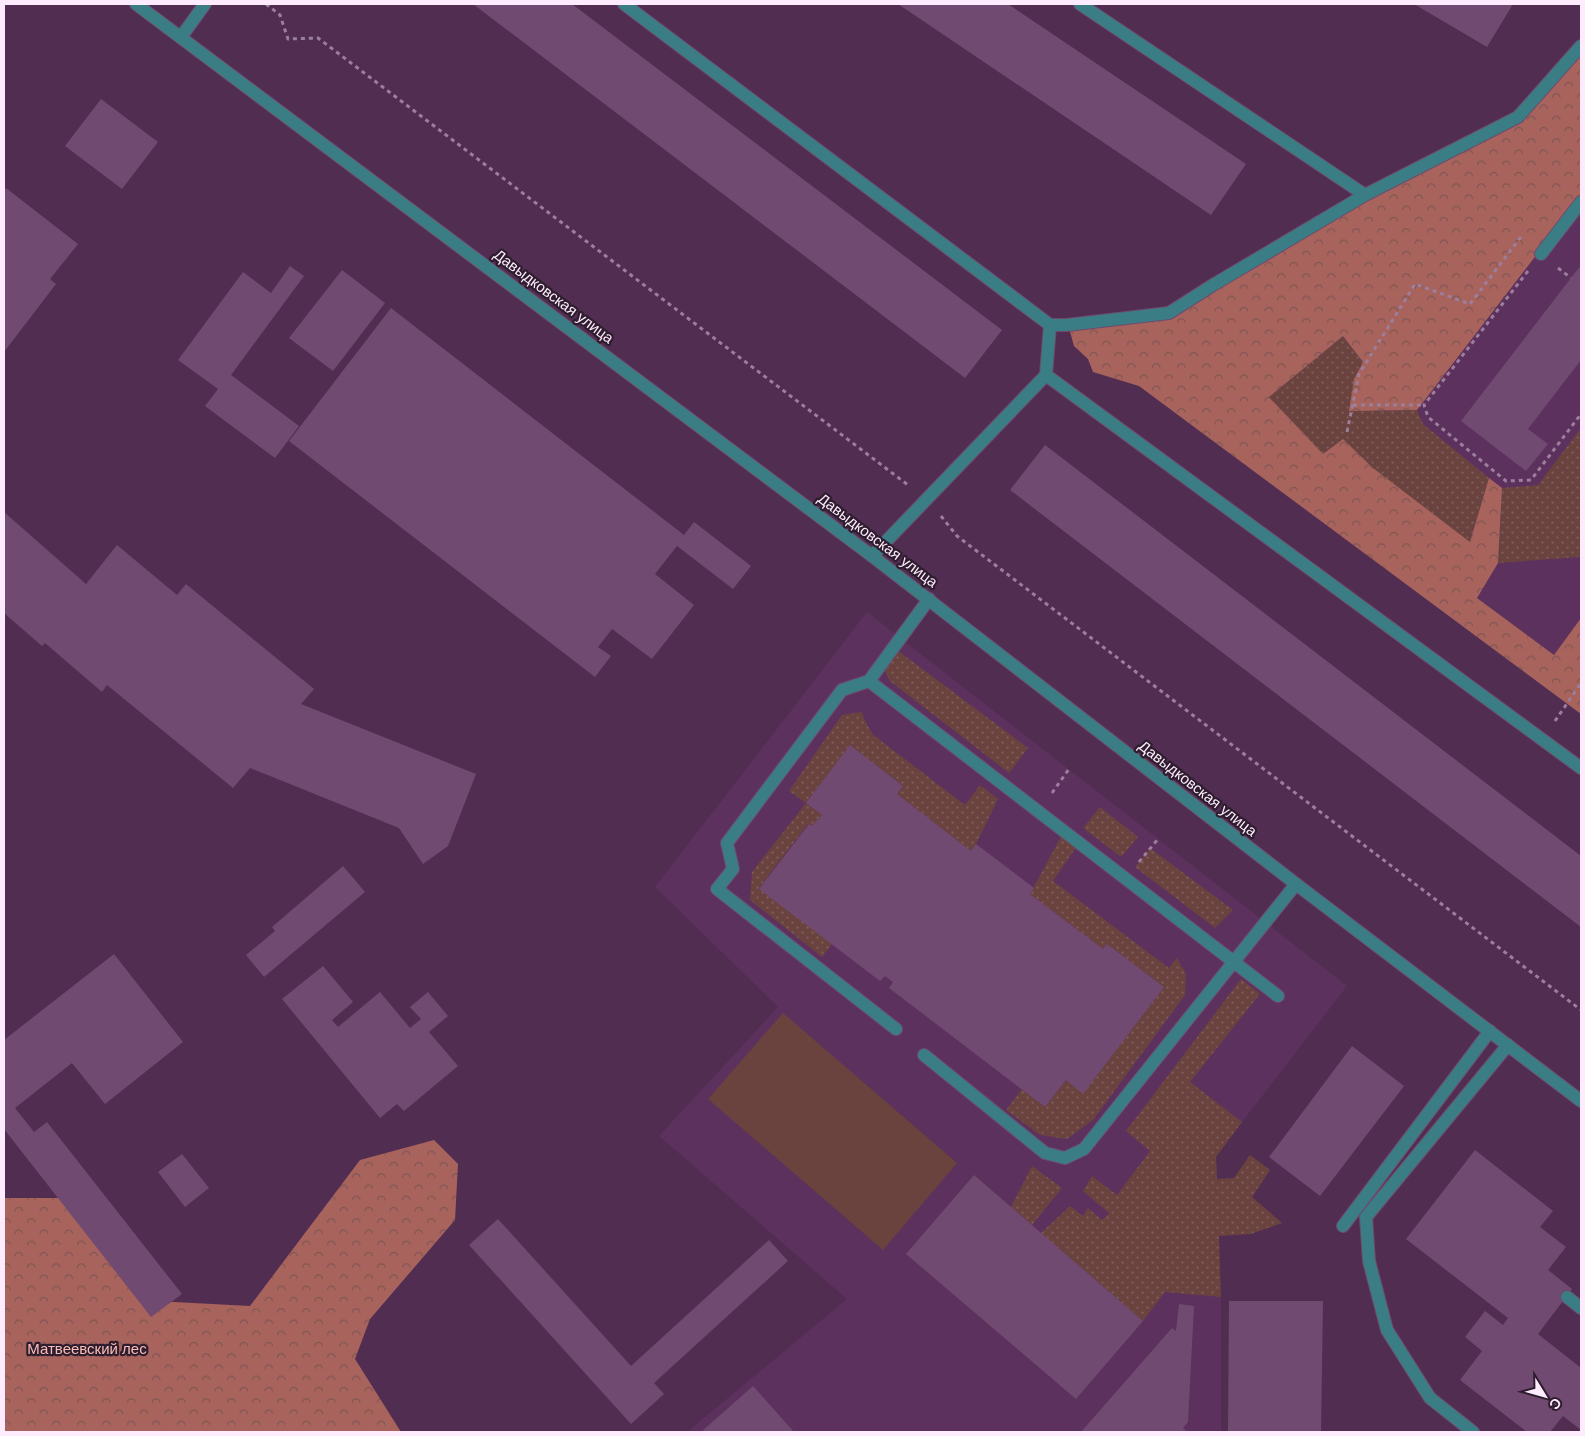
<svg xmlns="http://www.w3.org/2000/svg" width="1585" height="1436" font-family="Arial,sans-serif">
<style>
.built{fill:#5c315d}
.grass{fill:url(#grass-dots)}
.forest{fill:url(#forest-crowns)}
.pitch{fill:#6a433f}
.building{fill:#714a71}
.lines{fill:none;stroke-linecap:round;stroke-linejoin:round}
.service-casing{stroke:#6e4b6d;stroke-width:14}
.tertiary-casing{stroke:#6e4b6d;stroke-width:14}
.path{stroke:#9c7f9c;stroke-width:3;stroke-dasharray:4 4;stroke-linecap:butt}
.service{stroke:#3b7d85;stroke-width:12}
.tertiary{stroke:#3b7d85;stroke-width:12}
.labels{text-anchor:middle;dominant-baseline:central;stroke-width:4.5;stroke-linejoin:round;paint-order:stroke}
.street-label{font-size:15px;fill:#feebfd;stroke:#2e1d2e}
.park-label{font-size:15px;fill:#fbbeb6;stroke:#2e1d2e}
</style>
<defs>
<pattern id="grass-dots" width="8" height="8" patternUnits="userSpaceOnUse" patternTransform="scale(1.25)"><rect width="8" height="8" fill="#6a433f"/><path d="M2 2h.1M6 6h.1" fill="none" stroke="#805e5c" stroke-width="1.8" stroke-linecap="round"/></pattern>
<pattern id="forest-crowns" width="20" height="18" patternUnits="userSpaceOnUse" patternTransform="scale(1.25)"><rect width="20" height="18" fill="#a8635c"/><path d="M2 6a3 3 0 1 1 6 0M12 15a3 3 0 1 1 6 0" fill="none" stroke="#7f5655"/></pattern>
</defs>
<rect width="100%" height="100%" fill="#522d52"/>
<path class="built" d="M1581 166V618L1554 655 1221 407Z
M867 612 1347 986 1215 1157 1221 1297V1432H687L847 1299 659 1136 778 1007 655 887Z"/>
<path class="grass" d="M1343 336 1363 362 1354 379 1373 411 1417 410 1423 424 1489 478 1470 542 1373 468 1343 439 1323 454 1269 397Z
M1581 428V557L1498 563 1502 488 1538 485Z
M893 647 1028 748 1009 773 890 681 881 664Z
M861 712 872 734 965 805 980 785 998 799 976 844 971 851 897 794 903 786 850 745 806 803 822 815 812 826 808 824 759 888 832 944 822 957 750 900 752 872 806 803 789 791 842 715Z
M1100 807 1138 837 1121 857 1083 828Z
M1064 831 1079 843 1053 881 1169 968 1177 958 1186 974 1185 995 1093 1120 1067 1139 1040 1135 1006 1110 1022 1089 1045 1107 1066 1080 1083 1093 1164 987 1107 944 1103 949 1030 894Z
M1150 848 1233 910 1215 928 1135 867Z
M1241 979 1260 994 1190 1082 1242 1122 1216 1157 1217 1179 1234 1178 1250 1155 1270 1170 1252 1197 1282 1223 1251 1234 1219 1236 1221 1297 1165 1292 1143 1321 1041 1233 1070 1206 1083 1216 1088 1208 1102 1220 1109 1213 1083 1191 1092 1176 1117 1195 1150 1151 1126 1131Z
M1032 1166 1062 1188 1032 1225 1011 1207Z"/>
<path class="forest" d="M1581 50V197L1417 410 1349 411 1354 379 1363 362 1343 336 1269 397 1323 454 1343 439 1373 468 1470 542 1489 478 1502 488 1498 563 1477 598 1554 655 1581 618V714L1139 386 1093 372 1088 359 1074 346 1069 328 1167 318 1364 200 1520 119Z
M434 1140 458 1164 455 1220 370 1319 355 1359 401 1432H4V1198H76L155 1301 250 1306 360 1160Z"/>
<path class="pitch" d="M783 1013 957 1163 883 1250 708 1099Z"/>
<path class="building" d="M473 4H572L1002 330 965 378Z
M898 4H1008L1246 164 1211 215Z
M1414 4H1513L1487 47Z
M101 99 158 142 122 189 65 146Z
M6 188 78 244 50 279 56 284 4 352V191Z
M1581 265V360L1528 429 1548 444 1526 471 1461 421Z
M290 266 304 276 231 375 299 426 275 458 205 406 218 389 178 360 243 272 271 293Z
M342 270 385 303 333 371 289 338Z
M391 308 684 535 694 522 751 566 733 589 677 546 655 574 694 605 652 659 612 629 598 647 611 656 595 677 289 441Z
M1045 445 1581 856V927L1010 490Z
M4 512 86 584 117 545 177 595 186 584 314 689 301 704 476 774 448 846 423 864 399 828 250 768 233 788 107 685 102 692 45 643 42 646 4 613Z
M850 745 903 786 897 794 971 851 976 844 1034 888 1030 894 1103 949 1107 944 1164 987 1083 1094 1066 1080 1045 1107 889 988 893 982 885 976 880 981 759 889 809 824 812 826 822 815 806 803Z
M343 866 365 892 264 977 246 955 275 931 272 927Z
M114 954 183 1042 105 1104 72 1063 15 1108 34 1132 47 1122 182 1294 151 1317 4 1129V1040Z
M323 966 353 1002 332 1020 338 1027 380 992 410 1028 421 1019 410 1007 428 992 448 1016 429 1032 458 1066 404 1111 397 1104 380 1118 282 999Z
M1352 1046 1404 1086 1320 1196 1269 1157Z
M1475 1150 1553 1211 1540 1227 1566 1247 1548 1270 1572 1289 1538 1334 1581 1368V1430L1563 1416 1550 1432H1527L1460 1380 1482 1351 1465 1337 1485 1311 1503 1325 1508 1318 1406 1239Z
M182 1154 209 1188 185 1207 158 1172Z
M974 1175 1143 1321 1076 1399 906 1254Z
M498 1219 631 1366 769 1240 788 1261 654 1383 664 1394 631 1424 469 1245Z
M1229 1301H1323L1321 1432H1228Z
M1179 1304 1194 1306 1188 1422 1183 1428 1187 1432H1081L1172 1328 1176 1331Z
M753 1386 794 1432H701Z"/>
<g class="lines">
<defs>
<path id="service" d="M624 4 1050 325 1046 375 872 556
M1365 195 1518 117 1581 46
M1541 254 1581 202
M1050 325H1067L1169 313 1213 285 1365 195 1080 4
M1046 375 1581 768
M929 599 869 681 1278 996
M869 681 842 690 727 843 733 869 717 889 896 1029
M924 1055 1045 1153 1065 1158 1084 1149 1296 884
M1343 1226 1490 1031
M1567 1297 1581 1308
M1473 1432 1430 1398 1387 1330 1369 1261 1366 1217 1508 1045"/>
<path id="tertiary" d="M136 4 872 556 1296 884 1581 1101
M181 37 205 4"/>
</defs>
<use href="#service" class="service-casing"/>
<use href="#tertiary" class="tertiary-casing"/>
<path class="path" d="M266 4 280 15 288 39 318 38 908 485
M1558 268 1571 278
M1528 271 1424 405 1428 417 1506 481 1531 480 1581 414
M1353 405H1424
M1347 432 1359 374 1415 284 1470 304 1520 238 1524 241
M941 516 957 536 1581 1010
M1555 721 1581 683
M1052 793 1069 769
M1139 862 1158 839"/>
<use href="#service" class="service"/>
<use href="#tertiary" class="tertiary"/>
</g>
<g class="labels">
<g class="street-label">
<text transform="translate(554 296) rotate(37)">Давыдковская улица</text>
<text transform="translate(878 540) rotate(37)">Давыдковская улица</text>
<text transform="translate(1198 788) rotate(38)">Давыдковская улица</text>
</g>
<g class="park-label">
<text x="87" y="1348">Матвеевский лес</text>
</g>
</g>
<rect width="1585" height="1436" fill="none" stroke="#feebfd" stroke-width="10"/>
<g transform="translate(1545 1396) rotate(127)" stroke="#2e1d2e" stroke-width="4" paint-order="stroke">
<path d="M0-4L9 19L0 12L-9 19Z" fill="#feebfd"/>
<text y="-8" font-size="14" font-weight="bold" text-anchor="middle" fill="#feebfd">С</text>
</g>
</svg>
